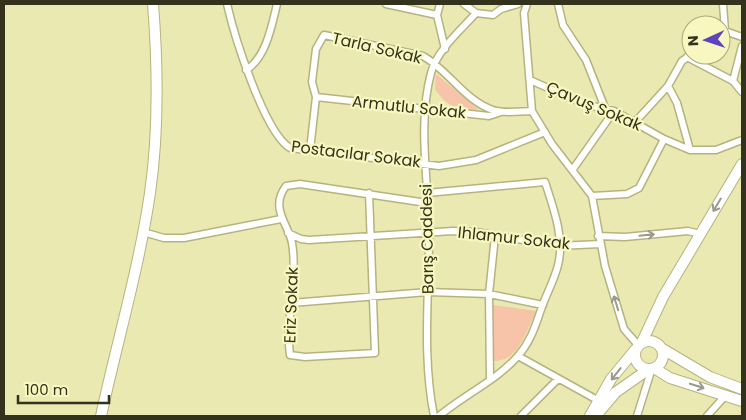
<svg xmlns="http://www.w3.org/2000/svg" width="746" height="420" font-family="Poppins,sans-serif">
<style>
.green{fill:#f7c3a9}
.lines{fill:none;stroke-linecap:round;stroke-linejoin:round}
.street-casing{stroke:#b5b47f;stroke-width:9}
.primary-casing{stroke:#b5b47f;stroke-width:12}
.street{stroke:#fff;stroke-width:6}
.primary{stroke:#fff;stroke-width:10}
.oneway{stroke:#99998e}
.labels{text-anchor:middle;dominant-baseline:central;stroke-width:4.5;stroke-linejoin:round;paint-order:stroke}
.street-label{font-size:16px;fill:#33331d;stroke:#f7f7bf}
</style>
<rect width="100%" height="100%" fill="#eae9b2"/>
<path class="green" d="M436 74 479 110C456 109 448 108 435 89Z
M493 305 536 311C527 330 518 362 494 361Z"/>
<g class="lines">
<defs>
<path id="street" d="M227 4C234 35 264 132 290 148L439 166 476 160 545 132
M386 4 437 15
M440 4 437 15 445 49
M464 4 476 13 493 15 501 9 518 4
M527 4 524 13 532 111 552 144 592 196 605 266 624 329 638 345
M558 4 563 25 586 60 605 108
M725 31 742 37
M721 36 725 31 723 4
M687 57 733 81 742 92
M246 70C266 58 272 25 277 4
M530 80 584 104 614 111 664 139 690 150H716L742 140
M733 81 742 46
M668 86 677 103 690 150
M316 97 489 116 501 112
M636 121 668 86 682 61 691 55
M310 150 316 97 312 82 316 49 324 35 423 56C448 70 465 101 493 110 505 114 520 111 532 111
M573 169 614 111
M369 193 375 353 305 357 290 355C285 321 298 277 292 243 289 225 269 208 286 186L300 184 427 203
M427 193 545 182C553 207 565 238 558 265 555 278 548 291 543 304 536 323 532 340 518 356 497 380 464 395 439 416
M592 196 627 194 639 188 664 139
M143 232 164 238H184L281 219
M288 233 301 239 309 240 453 231 476 232 558 246 600 244
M598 236 625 237 688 231 700 234
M291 303 428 292 489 294 543 305
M518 356 599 401
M490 379 489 294 495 236
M434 416C422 357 429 296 429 235 429 182 417 125 431 73 437 50 461 30 476 13
M521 416 558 379
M637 416 652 368
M707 416 726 395"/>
<path id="primary" d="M635 355a14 14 0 1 1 28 0a14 14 0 1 1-28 0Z
M642 342 663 297 742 164
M661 348 710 377 742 389
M654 368 670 378 742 401
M599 412 616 392 649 369
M101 416C117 342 139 268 150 193 159 130 158 67 153 4
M590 416 611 379 635 350"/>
</defs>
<use href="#street" class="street-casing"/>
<use href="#primary" class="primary-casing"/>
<use href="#street" class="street"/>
<use href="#primary" class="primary"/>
</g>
<defs><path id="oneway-shaft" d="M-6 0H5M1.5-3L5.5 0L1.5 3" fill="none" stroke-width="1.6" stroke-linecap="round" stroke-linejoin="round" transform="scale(1.25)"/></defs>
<g class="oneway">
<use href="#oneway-shaft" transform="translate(717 205) rotate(121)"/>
<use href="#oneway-shaft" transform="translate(647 235) rotate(-6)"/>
<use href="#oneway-shaft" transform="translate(616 303) rotate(-107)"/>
<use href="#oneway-shaft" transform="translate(616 374) rotate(128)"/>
<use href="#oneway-shaft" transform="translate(697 386) rotate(17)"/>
</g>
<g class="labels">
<g class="street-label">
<text transform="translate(377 48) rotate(13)">Tarla Sokak</text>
<text transform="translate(594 106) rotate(23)">Çavuş Sokak</text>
<text transform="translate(409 107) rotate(6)">Armutlu Sokak</text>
<text transform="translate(356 154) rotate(7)">Postacılar Sokak</text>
<text transform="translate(514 238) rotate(6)">Ihlamur Sokak</text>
<text transform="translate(427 239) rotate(-91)">Barış Caddesi</text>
<text transform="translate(291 305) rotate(-88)">Eriz Sokak</text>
</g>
</g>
<rect width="746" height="420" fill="none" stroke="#33331d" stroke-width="10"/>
<g transform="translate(706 40) rotate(267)"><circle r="24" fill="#f7f7bf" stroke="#a9a97e"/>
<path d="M0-4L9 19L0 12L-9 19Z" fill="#5d43bc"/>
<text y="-8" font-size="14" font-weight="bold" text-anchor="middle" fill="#33331d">N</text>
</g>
<path d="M18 395v8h91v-8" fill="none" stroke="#33331d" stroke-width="2.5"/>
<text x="25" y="395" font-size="15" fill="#33331d" stroke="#f7f7bf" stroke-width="4" paint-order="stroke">100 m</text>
</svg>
